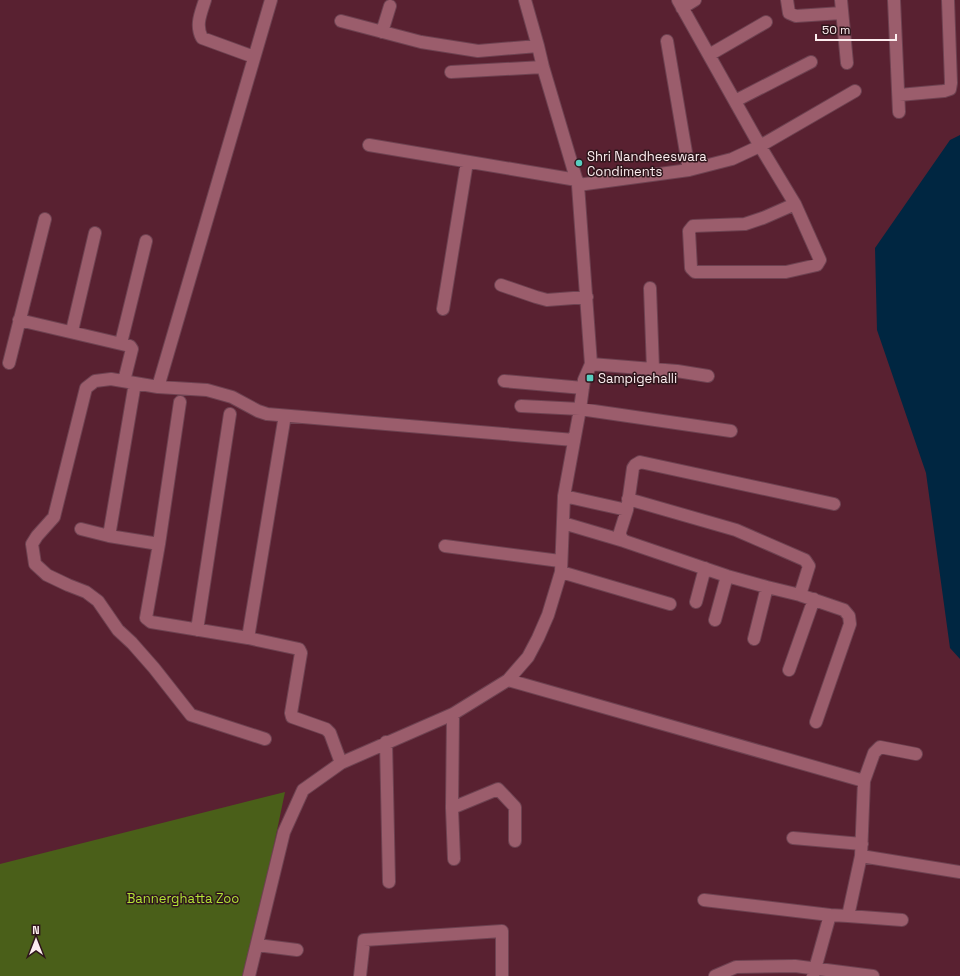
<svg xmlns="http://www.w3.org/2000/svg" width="960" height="976" font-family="'Space Grotesk',sans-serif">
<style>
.green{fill:#4a5f19}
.water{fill:#002641}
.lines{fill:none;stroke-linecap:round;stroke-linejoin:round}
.minor-casing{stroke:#6e4251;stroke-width:14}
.minor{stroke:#9b5d6c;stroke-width:12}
.poi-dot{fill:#58cec0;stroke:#2f161c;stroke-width:1.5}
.labels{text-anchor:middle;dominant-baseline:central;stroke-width:3;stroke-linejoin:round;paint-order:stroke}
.poi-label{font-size:13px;fill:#fcedef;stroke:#2f161c;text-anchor:start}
.park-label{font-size:13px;fill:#b2e336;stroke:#2f161c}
</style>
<rect width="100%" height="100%" fill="#592131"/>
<path class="green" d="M285 792 256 931 243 976H0V864Z"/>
<path class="water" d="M960 135V659L950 648 926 473 877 330 875 248 950 140Z"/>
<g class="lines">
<defs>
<path id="minor" d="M205 0C201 13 195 25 202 38L254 57
M678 0 760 146 795 204 820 260 817 265 786 272H695L691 268 689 231 693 226 745 224 763 218 795 204
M787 0 789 13 796 16 842 13
M841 0 847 63
M894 0 899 112
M682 8 695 0
M341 21 421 42 478 51 538 46
M382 32 390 6
M667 41 689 170
M709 55 766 22
M451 72 543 67
M899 95 944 91 950 89 951 83 948 0
M735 101 811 62
M369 145 577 180
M578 185 689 170 732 159 760 146 855 91
M501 285 536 297 547 300 587 297
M650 288 653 369
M443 309 467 162
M19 320 130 346 132 349 124 381
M72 331 95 233
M121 343 146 241
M9 363 45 219
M591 364 677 371 708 376
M504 381 583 388
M135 383 109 536 159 544 146 618 151 622 248 638 299 649 301 653 291 713 292 717 326 729 330 733 341 763
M158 387 271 0
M521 406 580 409 731 431
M564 496 627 510
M628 499 736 530 805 560 809 566 800 595
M563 523 624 541
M81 529 109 536
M159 544 180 402
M445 546 560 561
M561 572 670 604
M696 602 705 568
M715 620 727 576
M197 630 230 414
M248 638 284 421
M754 639 767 587
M789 670 814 599
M508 680 864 781 861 856 848 916 830 915 813 976
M453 714 452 808 454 859
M816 722 850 624 849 616 844 610 800 595 767 587 727 576 624 541 620 536V532L627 510 633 468 635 465 640 462 834 504
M265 739 191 715 154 668 132 643 118 630 98 601 86 592 68 585 47 575 35 564 32 544 37 536 54 517 86 388 95 381 111 379 158 387 207 390 232 397 258 411 267 414 574 440
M386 742 389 882
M864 781 874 753 880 747 916 754
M452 808 498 789 515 807V841
M793 838 862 844
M861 856 960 872
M704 900 830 915
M848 916 902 920
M257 945 297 950
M249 976 284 832 303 790 341 763 453 714 508 680 528 657 538 638 548 615 561 572 564 496 580 409 584 380 591 364 578 185 543 67 538 46 525 0
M360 976 364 940 502 931V976
M715 976 736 967 795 966 873 976"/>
</defs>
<use href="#minor" class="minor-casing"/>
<use href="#minor" class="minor"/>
</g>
<g class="poi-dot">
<circle cx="579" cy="163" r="4"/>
<rect x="586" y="374" width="8" height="8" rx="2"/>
</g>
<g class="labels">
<g class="poi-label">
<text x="587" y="156">Shri Nandheeswara<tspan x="587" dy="15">Condiments</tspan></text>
<text x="598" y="378">Sampigehalli</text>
</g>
<g class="park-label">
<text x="183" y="898">Bannerghatta Zoo</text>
</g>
</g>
<g transform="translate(36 940)" stroke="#2f161c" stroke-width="3" paint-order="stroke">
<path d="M0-3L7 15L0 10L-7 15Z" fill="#fcedef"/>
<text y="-6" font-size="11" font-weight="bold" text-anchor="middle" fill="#fcedef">N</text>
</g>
<path d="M816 34v6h80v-6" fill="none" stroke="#fcedef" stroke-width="2"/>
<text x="822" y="34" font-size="12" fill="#fcedef" stroke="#2f161c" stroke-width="3" paint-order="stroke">50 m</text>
</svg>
